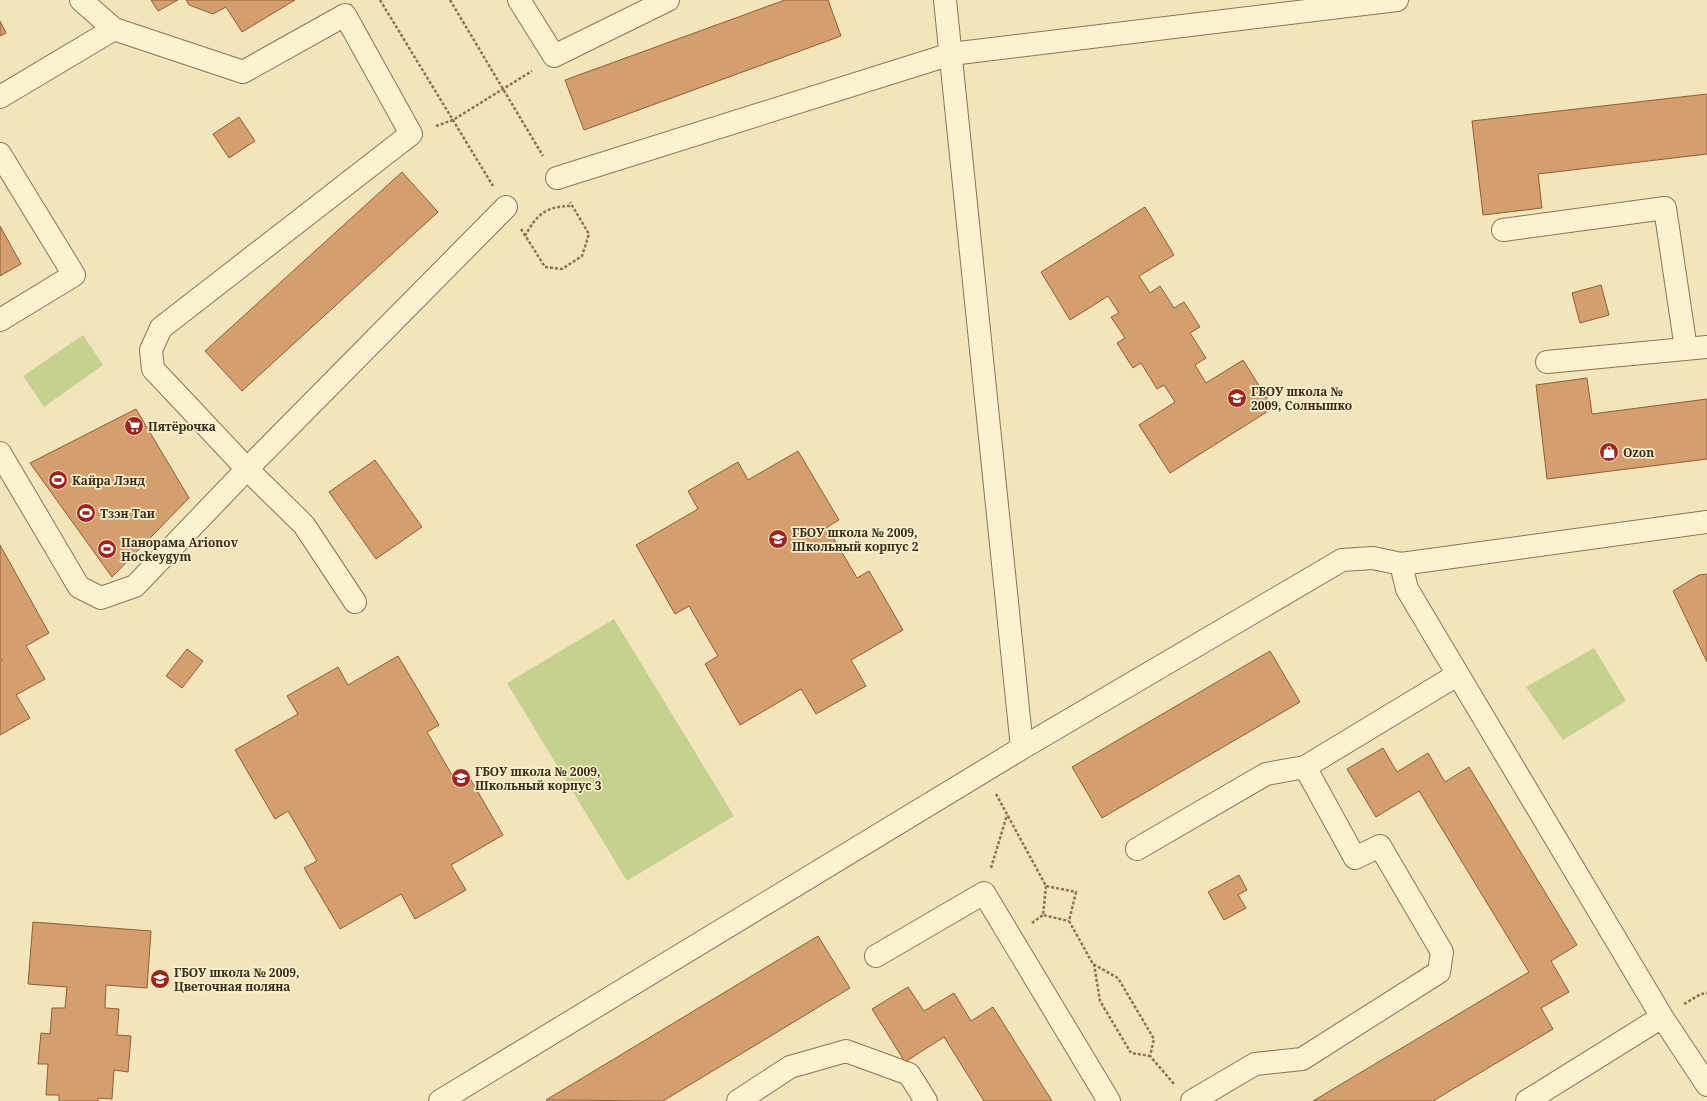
<svg xmlns="http://www.w3.org/2000/svg" width="1707" height="1101" font-family="'Noto Serif',serif">
<style>
.green{fill:#c5d18f}
.building{fill:#d59e6d;stroke:#8d5e37}
.lines{fill:none;stroke-linecap:round;stroke-linejoin:round}
.minor-casing{stroke:#8b7453;stroke-width:24}
.path{stroke:#8b7453;stroke-width:2.5;stroke-dasharray:3 2;stroke-linecap:butt}
.minor{stroke:#fcf2cf;stroke-width:22}
.labels{text-anchor:middle;dominant-baseline:central;stroke-width:3.5;stroke-linejoin:round;paint-order:stroke}
.poi-label{font-size:12px;font-weight:bold;fill:#392b1a;stroke:#f9efcc;text-anchor:start}
</style>
<rect width="100%" height="100%" fill="#f2e5bb"/>
<path class="green" d="M83 335 103 365 44 407 23 376Z
M614 619 734 816 627 881 507 683Z
M1594 648 1626 701 1563 740 1526 687Z"/>
<path class="building" d="M151 0H178L158 11Z
M186 0H295L242 32 226 7 213 14 189 5Z
M785 0H828L841 36 584 130 565 80Z
M0 21 6 33 0 36Z
M1707 94V154L1538 174 1542 208 1483 215 1472 121Z
M239 117 255 141 229 158 213 134Z
M402 172 438 212 242 391 205 351Z
M1145 207 1174 255 1139 276 1150 293 1160 286 1174 308 1184 302 1200 327 1190 333 1206 358 1195 365 1206 383 1243 360 1273 408 1170 473 1139 425 1175 402 1164 385 1157 389 1141 363 1133 368 1117 343 1125 338 1111 317 1119 313 1108 296 1070 320 1041 272Z
M0 226 21 264 0 276Z
M1601 285 1609 315 1580 323 1572 293Z
M1587 378 1592 414 1707 399V459L1547 479 1536 385Z
M136 409 189 498 112 577 30 463Z
M798 451 839 520 827 527 857 578 869 571 903 630 851 660 866 686 816 714 801 689 740 725 705 664 718 656 689 606 675 614 636 545 698 509 688 491 738 462 748 480Z
M375 460 422 527 376 559 329 492Z
M0 545 49 633 26 646 45 679 16 695 30 718 0 735V660H2L0 657Z
M1707 574V662L1673 591 1699 575Z
M187 649 203 661 182 688 166 676Z
M1270 651 1300 702 1102 818 1072 767Z
M398 656 439 725 427 732 456 782 468 775 503 835 451 865 466 890 415 919 401 894 340 929 304 868 317 861 288 811 275 819 235 750 298 714 287 696 338 667 348 685Z
M1383 748 1397 772 1428 753 1445 782 1469 767 1577 945 1551 961 1569 992 1541 1008 1553 1029 1433 1101H1313L1529 972 1419 791 1376 817 1347 769Z
M1239 875 1247 890 1238 895 1246 908 1224 920 1208 892Z
M33 922 151 931 147 988 106 985 105 1008 119 1009 117 1035 131 1036 128 1072 114 1070 112 1099 98 1098V1101H59V1095H46L48 1064H38L41 1033 50 1034 52 1008H65L67 987 28 984Z
M818 936 850 988 663 1101 546 1100Z
M908 987 924 1011 954 993 971 1021 993 1007 1052 1101H984L944 1037 905 1062 872 1009Z"/>
<g class="lines">
<defs>
<path id="minor" d="M519 0 554 56 668 0
M945 0 1022 748
M114 29 243 72 345 15 411 134 161 328 151 350 153 369 247 469 304 525 355 602
M0 97 114 29 81 0
M0 154 74 275 0 320
M557 178 951 54 1397 0
M1503 230 1665 208 1686 349
M1547 362 1707 347
M0 453 79 587 101 598 135 586 247 469 506 207
M1401 564 1407 589 1662 1017
M1137 849 1266 774 1305 767
M876 956 984 893 1109 1101
M440 1101 1022 748 1342 560 1373 558 1401 564 1707 522
M738 1101 790 1067 846 1051 909 1074 926 1101
M1192 1101 1255 1064 1302 1059 1439 972 1442 952 1380 846 1355 858 1305 767 1457 675
M1527 1101 1662 1017 1707 1085"/>
</defs>
<use href="#minor" class="minor-casing"/>
<path class="path" d="M380 0 493 186
M450 0 543 156
M436 126 453 120 532 71
M521 229 545 267 562 269 582 256 589 234 570 202
M525 236C537 214 546 206 572 206
M996 794 1046 886 1076 892 1069 921 1093 964 1118 978 1154 1039 1150 1056 1174 1084
M991 868 1007 815
M1046 886 1043 915 1069 921
M1032 923 1043 915
M1094 964 1100 1001 1131 1053 1150 1056
M1684 1004 1701 994 1707 993"/>
<use href="#minor" class="minor"/>
</g>
<defs>
<symbol id="school-disc" viewBox="-11 -11 22 22"><circle r="9.5" fill="#a0241d" stroke="#f9efcc"/><path d="M0-5L7-2L0 1L-7-2ZM-4 1L0 2.5L4 1V4Q0 6-4 4Z" fill="#fff"/></symbol>
<symbol id="supermarket-disc" viewBox="-11 -11 22 22"><circle r="9.5" fill="#a0241d" stroke="#f9efcc"/><path d="M-6-5.5h2.5l.6 2H6L4.5 2H-2.5L-4.4-4H-6ZM-1.5 3.2a1.3 1.3 0 1 0 .1 0ZM3 3.2a1.3 1.3 0 1 0 .1 0Z" fill="#fff"/></symbol>
<symbol id="shop-disc" viewBox="-11 -11 22 22"><circle r="9.5" fill="#a0241d" stroke="#f9efcc"/><path d="M-5-2.5h2.3a2.7 3.5 0 0 1 5.4 0H5L5.5 6h-11ZM-1.5-2.5h3a1.5 2.3 0 0 0-3 0Z" fill="#fff"/></symbol>
<symbol id="stadium-disc" viewBox="-11 -11 22 22"><circle r="9.5" fill="#a0241d" stroke="#f9efcc"/><path d="M0-5a6.5 5 0 1 0 0 10a6.5 5 0 1 0 0-10ZM-3.5-1.8h7v3.6h-7Z" fill="#fff"/></symbol>
</defs>
<g fill-rule="evenodd">
<use href="#school-disc" x="1226" y="387" width="22" height="22"/>
<use href="#supermarket-disc" x="123" y="415" width="22" height="22"/>
<use href="#shop-disc" x="1598" y="441" width="22" height="22"/>
<use href="#stadium-disc" x="47" y="469" width="22" height="22"/>
<use href="#stadium-disc" x="75" y="502" width="22" height="22"/>
<use href="#school-disc" x="767" y="528" width="22" height="22"/>
<use href="#stadium-disc" x="96" y="538" width="22" height="22"/>
<use href="#school-disc" x="450" y="767" width="22" height="22"/>
<use href="#school-disc" x="149" y="968" width="22" height="22"/>
</g>
<g class="labels">
<g class="poi-label">
<text x="1251" y="391">ГБОУ школа №<tspan x="1251" dy="14">2009, Солнышко</tspan></text>
<text x="148" y="426">Пятёрочка</text>
<text x="1623" y="452">Ozon</text>
<text x="72" y="480">Кайра Лэнд</text>
<text x="100" y="513">Тзэн Таи</text>
<text x="792" y="532">ГБОУ школа № 2009,<tspan x="792" dy="14">Школьный корпус 2</tspan></text>
<text x="121" y="542">Панорама Arionov<tspan x="121" dy="14">Hockeygym</tspan></text>
<text x="475" y="771">ГБОУ школа № 2009,<tspan x="475" dy="14">Школьный корпус 3</tspan></text>
<text x="174" y="972">ГБОУ школа № 2009,<tspan x="174" dy="14">Цветочная поляна</tspan></text>
</g>
</g>
</svg>
